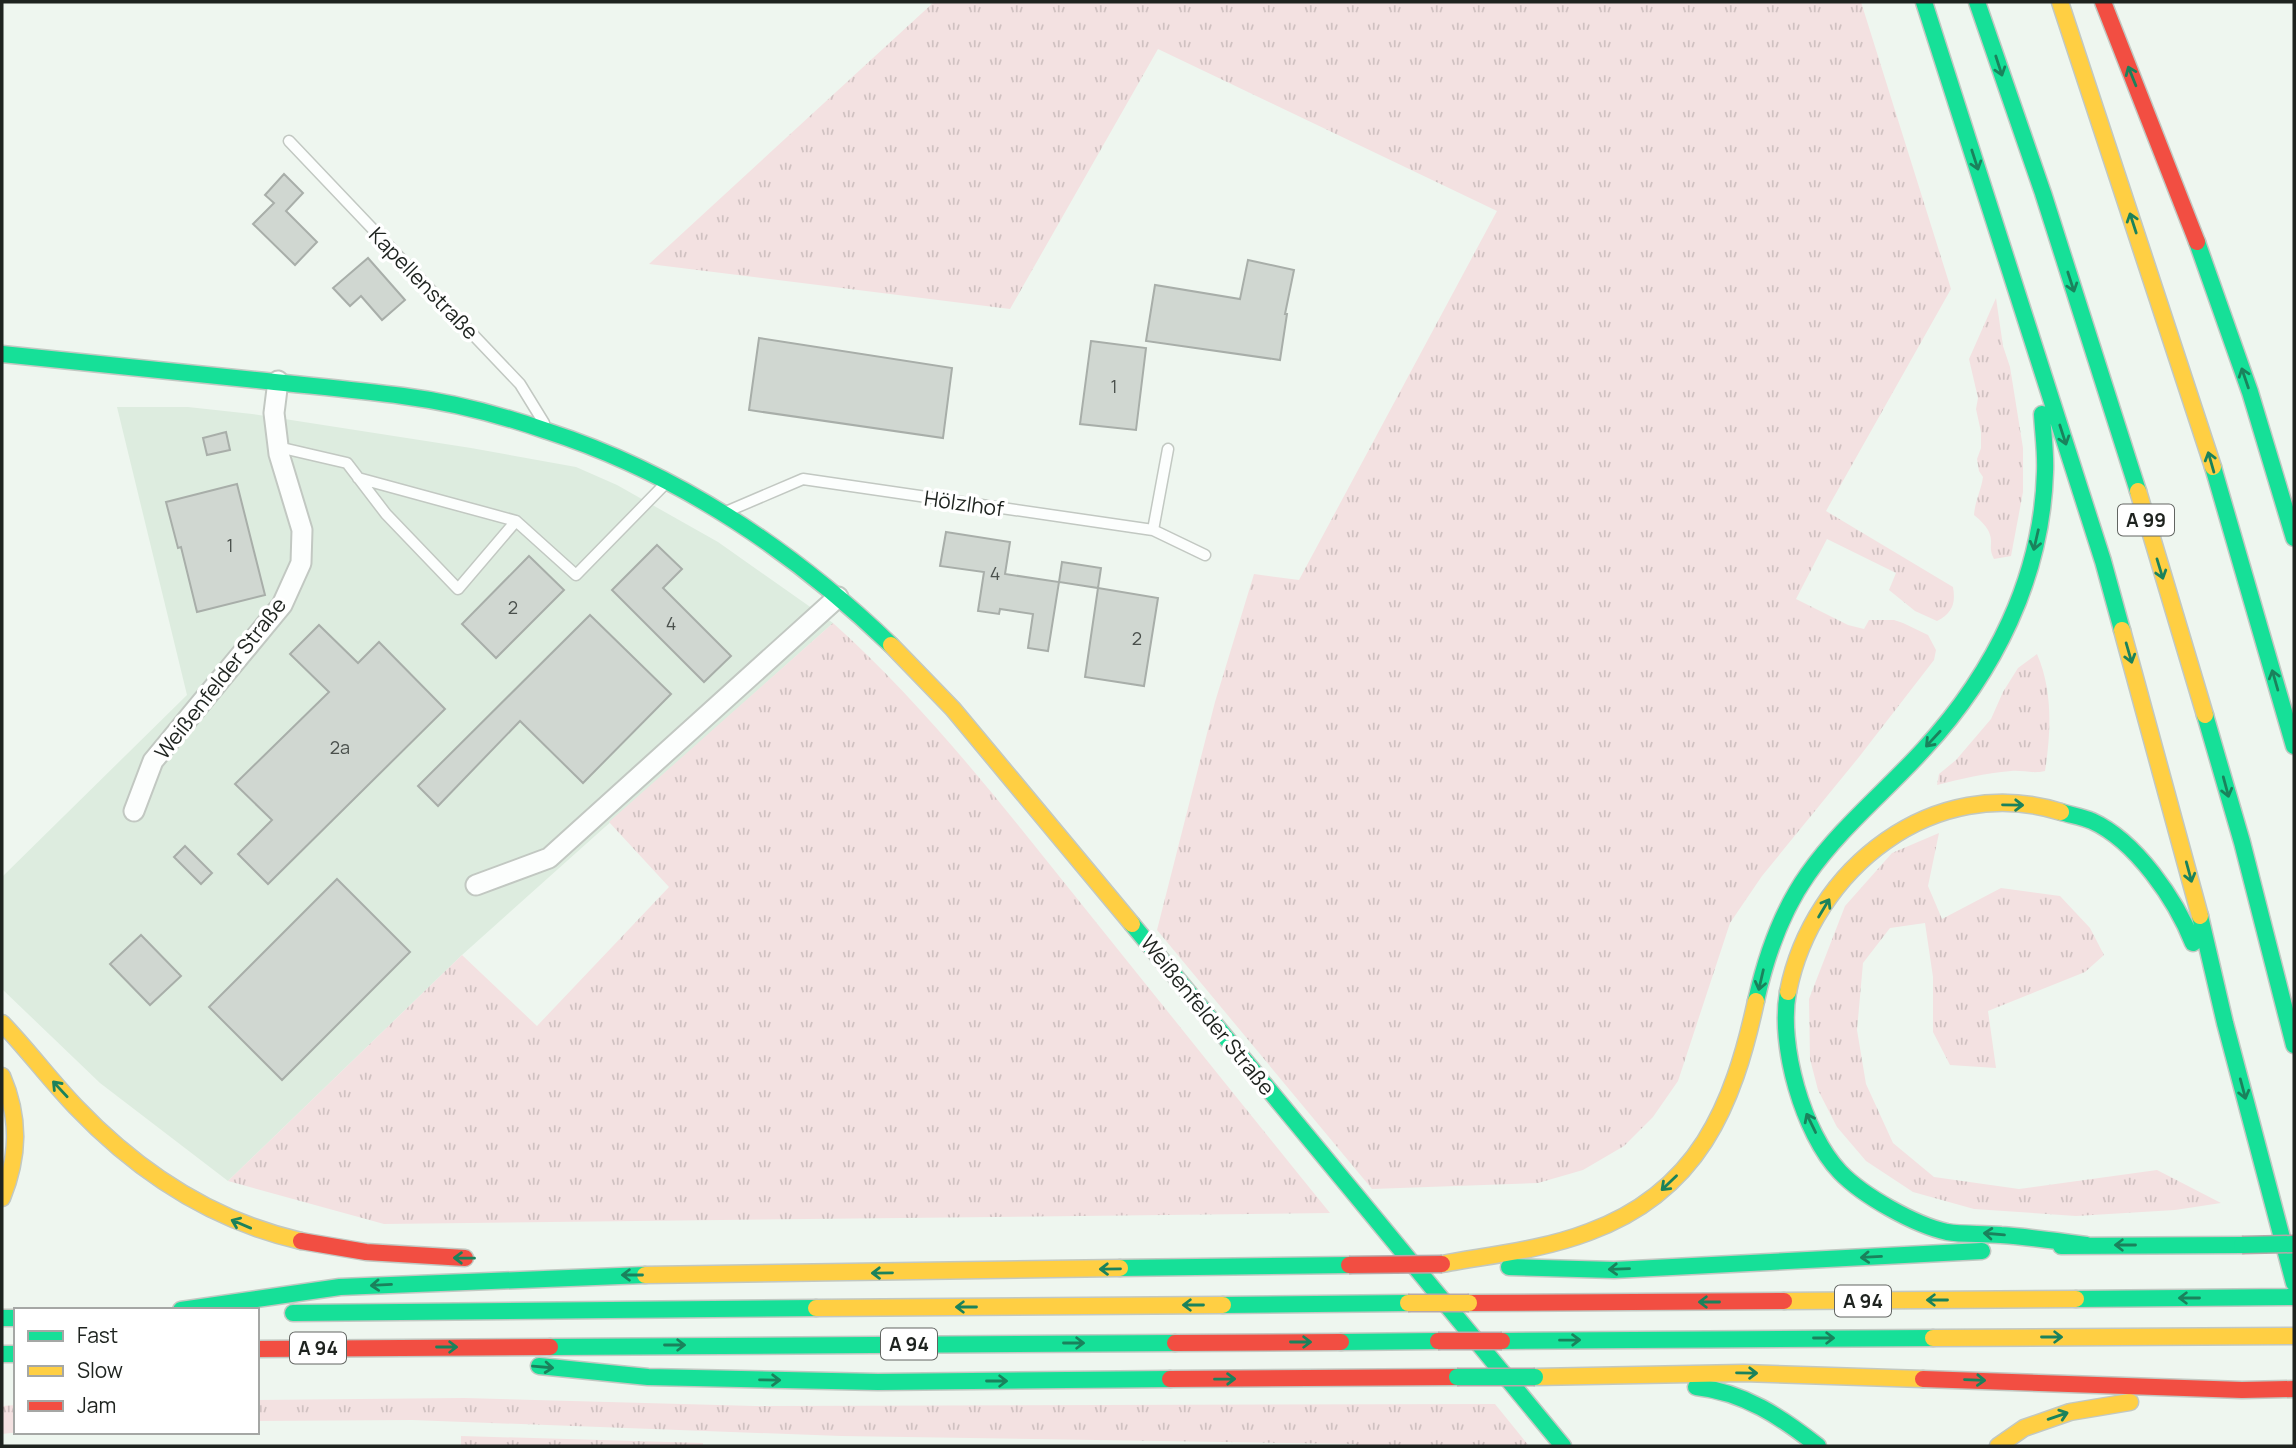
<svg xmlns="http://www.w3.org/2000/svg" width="2296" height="1448" font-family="Manrope,sans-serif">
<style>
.built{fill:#ddecdf}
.grass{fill:url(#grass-tufts)}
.building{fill:#d0d7d1;stroke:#a8aea9;stroke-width:2}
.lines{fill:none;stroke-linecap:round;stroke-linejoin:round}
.lane-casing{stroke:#c2c8c2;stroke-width:13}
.street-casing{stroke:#c2c8c2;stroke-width:23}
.fast-casing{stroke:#c2c8c2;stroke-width:19}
.slow-casing{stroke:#c2c8c2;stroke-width:19}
.jam-casing{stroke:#c2c8c2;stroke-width:19}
.lane{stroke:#fcfefd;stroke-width:10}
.street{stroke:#fcfefd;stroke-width:19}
.fast{stroke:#16e098;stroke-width:16}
.slow{stroke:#ffcf43;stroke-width:16}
.jam{stroke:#f24e42;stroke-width:16}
.fast-bridge-casing{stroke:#b6a8a9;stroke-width:19;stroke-linecap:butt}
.slow-bridge-casing{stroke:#b6a8a9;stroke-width:19;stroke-linecap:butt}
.jam-bridge-casing{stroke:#b6a8a9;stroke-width:19;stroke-linecap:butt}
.fast-bridge{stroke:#16e098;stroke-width:16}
.slow-bridge{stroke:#ffcf43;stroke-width:16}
.jam-bridge{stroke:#f24e42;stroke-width:16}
.oneway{stroke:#1a825c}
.labels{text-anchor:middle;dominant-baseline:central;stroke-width:7;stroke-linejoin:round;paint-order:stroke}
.number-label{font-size:18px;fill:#4a504c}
.shield{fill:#fff;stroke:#626562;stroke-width:2}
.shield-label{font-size:19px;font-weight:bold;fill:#1e231f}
.street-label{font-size:21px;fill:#1e231f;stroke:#fff}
</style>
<defs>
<pattern id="grass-tufts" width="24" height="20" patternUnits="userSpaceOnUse" patternTransform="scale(1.75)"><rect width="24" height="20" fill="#f3e1e1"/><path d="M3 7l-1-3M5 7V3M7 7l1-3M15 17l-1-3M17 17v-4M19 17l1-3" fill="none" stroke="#d0c1c1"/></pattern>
</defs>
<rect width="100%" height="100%" fill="#eef6ef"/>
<path class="built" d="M117 407H188L252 414 471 448 576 467 617 485 718 542 833 623 462 955 228 1181 100 1083 2 989V877L187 695Z"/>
<path class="grass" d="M934 2H1861L1951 289 1826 511 1953 587C1956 604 1952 613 1937 621L1915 611 1889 590 1896 573 1827 539 1796 599 1848 625 1864 629 1869 620H1894L1903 623 1928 635 1936 650 1934 660 1859 757 1762 876 1730 923 1678 1081 1653 1117 1624 1146 1583 1170 1538 1183 1372 1189 1157 930 1215 702 1254 574 1299 580 1497 211 1158 49 1010 309 649 264Z
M1996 298 2003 346 2010 367 2023 448V492L2011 556 1994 559C1988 548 1993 544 1990 535 1988 527 1980 520 1974 515 1975 501 1981 491 1983 477L1979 471 1977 459 1981 448V432L1976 409 1978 398 1969 359Z
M833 623C924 705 999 801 1075 896 1160 1002 1245 1108 1330 1213L384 1224 228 1181 462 955 537 1026 669 887 609 822Z
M2037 654C2053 691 2051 732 2045 771 2032 774 2023 770 2011 771 1985 773 1961 779 1937 785L1939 774 1956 760 1991 719 2003 692 2018 668Z
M1939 833 1928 886 1942 919 2001 888 2060 896 2090 928 2104 955 2085 972 1988 1011 1996 1068 1950 1065 1933 1032V977L1925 923 1890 928 1863 963 1857 1030 1866 1084 1893 1143 1934 1177 2019 1189 2157 1170 2221 1203 2175 1210 2076 1216 1974 1209 1913 1192 1866 1161 1837 1127 1818 1090 1810 1059 1809 999 1845 906 1892 853Z
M464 1398 755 1406 1495 1404 1529 1446H1356V1444L841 1436 412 1420 257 1421V1400Z
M16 1405V1432H20L2 1434V1406Z
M461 1436 703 1443V1446H461Z"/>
<path class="building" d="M284 174 303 193 286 211 317 242 295 265 253 224 274 203 265 195Z
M368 258 405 300 382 320 361 296 350 306 333 288Z
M1248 260 1294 270 1285 314H1287L1280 360 1146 341 1155 285 1240 299Z
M759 338 952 368 943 438 749 410Z
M1091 341 1146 348 1136 430 1080 424Z
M226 432 230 450 207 455 203 438Z
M237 484 265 595 197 612 181 547 178 548 166 502Z
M946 532 1010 542 1005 574 1059 582 1048 651 1028 648 1033 614 1000 609 999 614 978 611 984 572 940 566Z
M657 545 682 569 663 588 731 656 704 682 612 590Z
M529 556 564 590 496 658 462 624Z
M1062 562 1101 568 1098 588 1059 582Z
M1098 588 1158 598 1144 686 1085 677Z
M590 615 671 694 583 783 520 721 438 806 418 786Z
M319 625 358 663 379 642 445 709 268 884 238 854 272 820 235 784 329 692 290 654Z
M185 846 212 873 201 884 174 857Z
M337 879 410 952 282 1080 209 1007Z
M141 935 181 976 150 1005 110 964Z"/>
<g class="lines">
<defs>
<path id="lane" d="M289 141 520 384 544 423
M278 447 347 463 386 514 458 589 516 521 358 478
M728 511 803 479 1153 530 1205 555
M516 521 576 575 665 484
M1153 530 1168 449"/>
<path id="street" d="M134 811 153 761 282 605 301 563 302 530 279 454 274 413 278 381
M476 885 549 858 838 597"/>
<path id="fast" d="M1924 2 2103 561 2122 630
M1977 2 2043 193 2138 491
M2197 242 2250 392 2294 538
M2 354C90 363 178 372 266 381 312 386 358 390 403 396 451 402 501 415 547 431 677 473 793 551 891 645
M2213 467 2294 746
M2205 715 2242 842 2294 1045
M2061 812C2071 815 2083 817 2092 821 2136 841 2176 900 2193 943
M2200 916 2225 1023 2294 1283
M1132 924 1563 1446
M1788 992C1778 1045 1803 1133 1840 1172 1863 1196 1915 1225 1947 1232 1964 1235 1983 1233 2001 1235 2029 1237 2058 1241 2086 1245
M1756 1001C1766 956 1781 912 1808 874 1841 827 1886 791 1924 749 1994 673 2042 578 2045 472 2046 453 2043 433 2042 414
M2061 1246 2242 1245
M1509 1267 1614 1270 1982 1251
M1120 1268 1349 1265
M2076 1299 2294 1297
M1223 1305 1408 1303
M181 1310 340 1287 645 1275
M293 1313 816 1308
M2 1318H16
M1502 1341 1933 1338
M1341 1342 1438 1341
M550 1347 1175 1343
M2 1354H16
M539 1366 648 1377 878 1382 1170 1379
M1696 1387C1744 1392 1781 1417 1818 1446"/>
<path id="slow" d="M2060 2 2213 467
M2138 491 2205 715
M2122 630 2200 916
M891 645 953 709 1132 924
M1788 992C1812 869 1934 772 2061 812
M2 1023C28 1050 50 1080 76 1107 138 1172 213 1221 301 1241
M2 1076C20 1118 19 1156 2 1198
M1442 1264C1491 1255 1542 1250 1589 1232 1698 1192 1733 1107 1756 1001
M645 1275 1120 1268
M1784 1301 2076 1299
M816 1308 1223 1305
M1933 1338 2294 1336
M1535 1377 1743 1373 1923 1379
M1998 1446 2024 1428 2070 1412 2130 1402"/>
<path id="jam" d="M2103 2 2197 242
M301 1241 366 1252 465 1258
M1469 1303 1784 1301
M1175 1343 1341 1342
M257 1349 550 1347
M1170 1379 1457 1377
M1923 1379 2242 1390 2294 1389"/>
</defs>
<use href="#lane" class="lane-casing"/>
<use href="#street" class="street-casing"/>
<use href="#fast" class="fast-casing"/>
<use href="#slow" class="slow-casing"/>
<use href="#jam" class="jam-casing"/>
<use href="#lane" class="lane"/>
<use href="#street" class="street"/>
<use href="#fast" class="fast"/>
<use href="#slow" class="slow"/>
<use href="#jam" class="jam"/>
<defs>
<path id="fast-bridge" d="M2242 1245 2294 1244
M1457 1377H1535"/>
<path id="slow-bridge" d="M1408 1303H1469"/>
<path id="jam-bridge" d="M1349 1265 1442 1264
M1438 1341H1502"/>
</defs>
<use href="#fast-bridge" class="fast-bridge-casing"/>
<use href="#slow-bridge" class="slow-bridge-casing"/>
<use href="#jam-bridge" class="jam-bridge-casing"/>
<use href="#fast-bridge" class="fast-bridge"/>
<use href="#slow-bridge" class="slow-bridge"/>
<use href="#jam-bridge" class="jam-bridge"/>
</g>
<defs><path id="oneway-shaft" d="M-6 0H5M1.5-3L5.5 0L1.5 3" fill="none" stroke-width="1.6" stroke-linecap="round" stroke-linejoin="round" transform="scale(1.75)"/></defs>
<g class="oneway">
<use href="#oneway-shaft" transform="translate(1999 66) rotate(72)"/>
<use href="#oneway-shaft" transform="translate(2132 76) rotate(-112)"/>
<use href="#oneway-shaft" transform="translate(1975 160) rotate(72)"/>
<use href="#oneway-shaft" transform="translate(2133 223) rotate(-108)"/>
<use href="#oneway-shaft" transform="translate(2071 282) rotate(72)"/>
<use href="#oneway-shaft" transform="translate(2245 378) rotate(-109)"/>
<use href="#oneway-shaft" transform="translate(2063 435) rotate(72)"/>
<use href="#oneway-shaft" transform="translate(2211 462) rotate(-106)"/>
<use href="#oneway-shaft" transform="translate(2036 540) rotate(103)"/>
<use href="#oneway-shaft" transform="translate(2160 569) rotate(73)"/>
<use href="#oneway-shaft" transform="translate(2129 653) rotate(74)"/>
<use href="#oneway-shaft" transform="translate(2275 680) rotate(-106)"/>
<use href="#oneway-shaft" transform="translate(1933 739) rotate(133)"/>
<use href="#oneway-shaft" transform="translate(2226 787) rotate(75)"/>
<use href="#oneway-shaft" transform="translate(2013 805) rotate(1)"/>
<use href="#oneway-shaft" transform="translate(2189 872) rotate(75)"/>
<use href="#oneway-shaft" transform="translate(1824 908) rotate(-59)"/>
<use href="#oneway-shaft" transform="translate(1761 980) rotate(103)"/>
<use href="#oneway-shaft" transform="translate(60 1089) rotate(-133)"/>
<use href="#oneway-shaft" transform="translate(2243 1089) rotate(75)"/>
<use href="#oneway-shaft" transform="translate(1811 1123) rotate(-116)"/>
<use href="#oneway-shaft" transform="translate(1669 1183) rotate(136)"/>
<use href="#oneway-shaft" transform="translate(241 1224) rotate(-157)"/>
<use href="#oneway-shaft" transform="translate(1994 1234) rotate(-175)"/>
<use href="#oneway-shaft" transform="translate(2125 1245) rotate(-180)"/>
<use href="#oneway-shaft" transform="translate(1871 1257) rotate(177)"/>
<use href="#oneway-shaft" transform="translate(464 1258) rotate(-179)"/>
<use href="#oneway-shaft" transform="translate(1110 1269) rotate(179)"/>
<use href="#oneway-shaft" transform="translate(1619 1269) rotate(178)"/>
<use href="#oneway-shaft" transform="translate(882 1273) rotate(179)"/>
<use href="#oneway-shaft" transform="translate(632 1275) rotate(-180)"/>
<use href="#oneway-shaft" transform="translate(381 1285) rotate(177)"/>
<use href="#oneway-shaft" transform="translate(2189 1298) rotate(180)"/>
<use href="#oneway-shaft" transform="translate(1937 1300) rotate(180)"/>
<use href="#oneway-shaft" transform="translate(1709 1302) rotate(180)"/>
<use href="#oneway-shaft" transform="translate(1193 1305) rotate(180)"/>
<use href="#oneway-shaft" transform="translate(966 1307) rotate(180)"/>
<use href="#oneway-shaft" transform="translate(2052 1337)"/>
<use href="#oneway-shaft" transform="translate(1824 1338)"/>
<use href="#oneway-shaft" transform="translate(1570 1340) rotate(-1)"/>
<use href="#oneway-shaft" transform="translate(1301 1342)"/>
<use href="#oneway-shaft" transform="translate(1074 1343)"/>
<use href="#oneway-shaft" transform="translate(675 1345)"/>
<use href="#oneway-shaft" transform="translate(447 1347)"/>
<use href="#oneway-shaft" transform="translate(543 1367) rotate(5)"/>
<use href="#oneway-shaft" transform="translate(1747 1373) rotate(1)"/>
<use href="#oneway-shaft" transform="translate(1225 1379) rotate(-1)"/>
<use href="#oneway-shaft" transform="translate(770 1380) rotate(1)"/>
<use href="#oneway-shaft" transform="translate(1975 1380) rotate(2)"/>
<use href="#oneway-shaft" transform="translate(997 1381)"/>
<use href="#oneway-shaft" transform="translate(2058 1416) rotate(-19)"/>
</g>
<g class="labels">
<g class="number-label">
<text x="1114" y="386">1</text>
<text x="230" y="545">1</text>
<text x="995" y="573">4</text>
<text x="513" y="607">2</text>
<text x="671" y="623">4</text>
<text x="1137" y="638">2</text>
<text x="340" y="747">2a</text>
</g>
<g class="shield">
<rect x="2118" y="504.5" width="56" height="31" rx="5"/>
<rect x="1835" y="1285.5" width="56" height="31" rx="5"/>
<rect x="881" y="1328.5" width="56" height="31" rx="5"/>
<rect x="290" y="1332.5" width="56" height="31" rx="5"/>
</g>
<g class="shield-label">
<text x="2146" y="520">A 99</text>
<text x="1863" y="1301">A 94</text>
<text x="909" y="1344">A 94</text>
<text x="318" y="1348">A 94</text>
</g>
<g class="street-label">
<text transform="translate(424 283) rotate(46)">Kapellenstraße</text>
<text transform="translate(964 503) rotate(8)">Hölzlhof</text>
<text transform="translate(220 678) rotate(-52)">Weißenfelder Straße</text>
<text transform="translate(1208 1015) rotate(51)">Weißenfelder Straße</text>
</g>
</g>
<rect width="2296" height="1448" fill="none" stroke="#1e231f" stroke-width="7"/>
<rect x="14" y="1308" width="245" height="126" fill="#ffffff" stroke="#a5a7a5" stroke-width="2"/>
<rect x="28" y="1331" width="35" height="10" fill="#16e098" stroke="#a5a7a5" stroke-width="2"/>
<text x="77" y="1343" font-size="21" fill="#1e231f">Fast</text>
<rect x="28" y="1366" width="35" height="10" fill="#ffcf43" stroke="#a5a7a5" stroke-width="2"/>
<text x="77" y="1378" font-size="21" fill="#1e231f">Slow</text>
<rect x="28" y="1401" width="35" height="10" fill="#f24e42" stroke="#a5a7a5" stroke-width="2"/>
<text x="77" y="1413" font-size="21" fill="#1e231f">Jam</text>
</svg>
